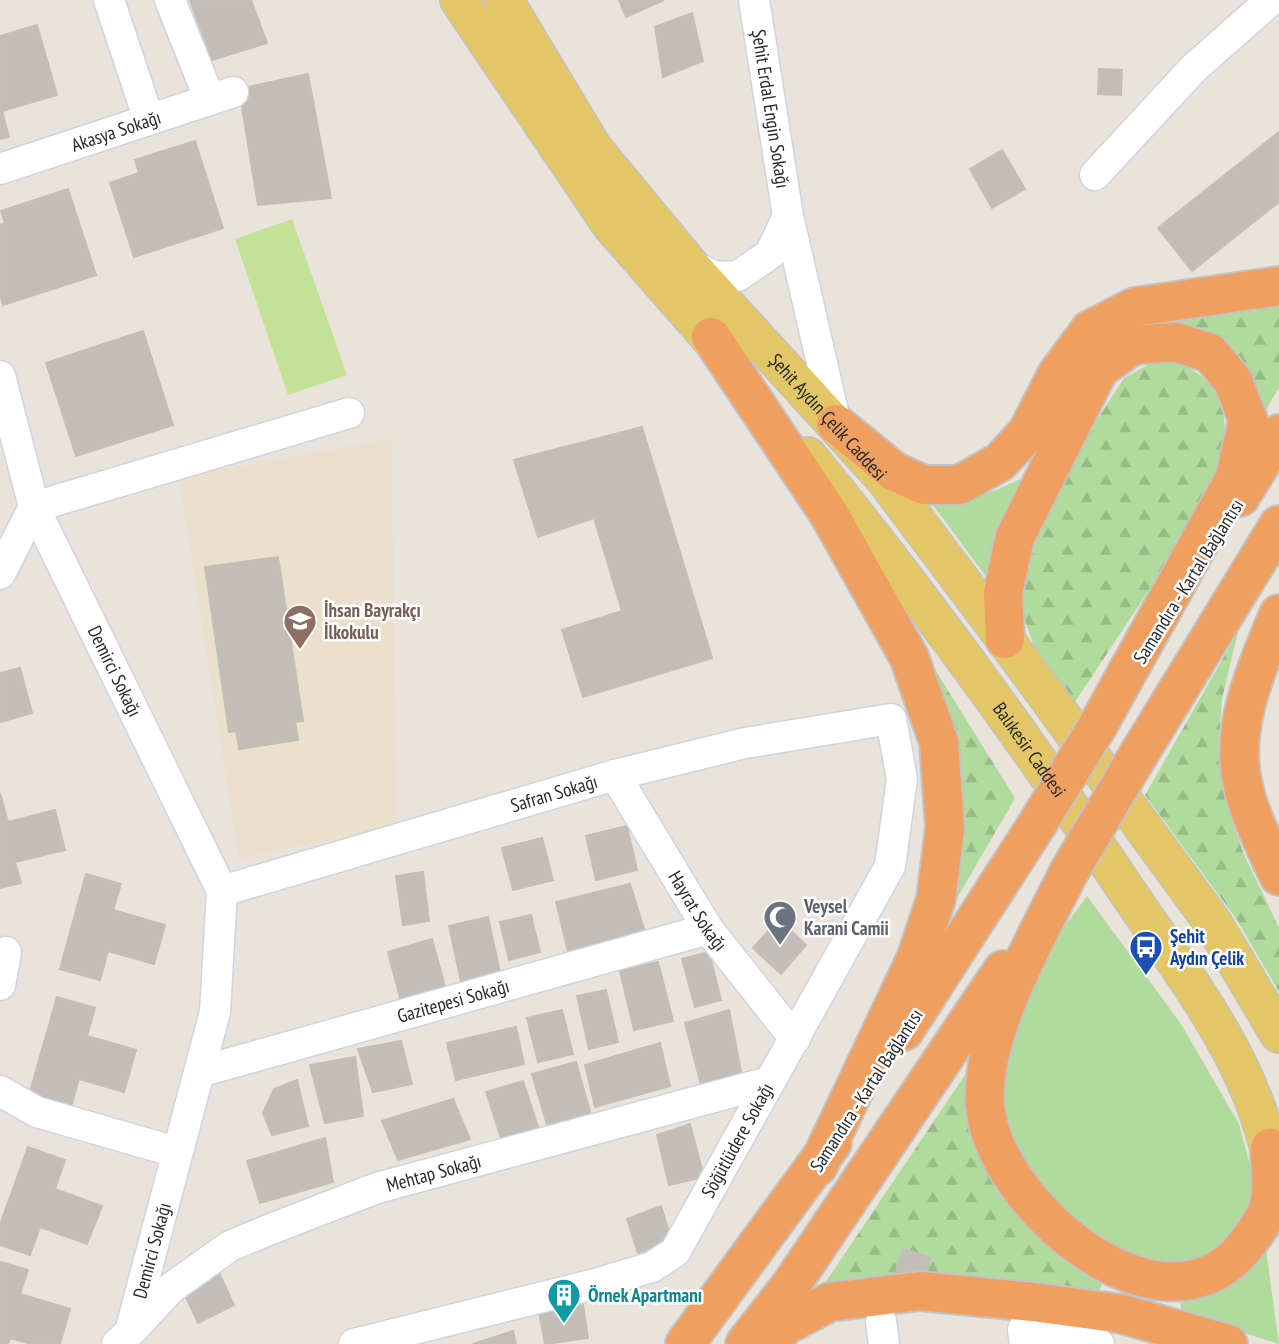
<svg xmlns="http://www.w3.org/2000/svg" width="1279" height="1344" font-family="'PT Sans Narrow',sans-serif">
<style>
.education{fill:#eae0cb}
.grass{fill:#b1db9c}
.forest{fill:url(#forest-firs)}
.pitch{fill:#c2e298}
.building{fill:#c2bdb6;stroke:#c4bfb5;stroke-width:2}
.lines{fill:none;stroke-linecap:round;stroke-linejoin:round}
.minor-casing{stroke:#d0d3e0;stroke-width:33}
.major-casing{stroke:#c3c3c3;stroke-width:40}
.highway-casing{stroke:#c3c3c3;stroke-width:42}
.minor{stroke:#fff;stroke-width:30}
.major{stroke:#e3c766;stroke-width:37}
.highway{stroke:#ef9f60;stroke-width:38}
.highway-bridge-casing{stroke:#c3c3c3;stroke-width:42;stroke-linecap:butt}
.highway-bridge{stroke:#ef9f60;stroke-width:38}
.labels{text-anchor:middle;dominant-baseline:central;stroke-width:5;stroke-linejoin:round;paint-order:stroke}
.street-label{font-size:19px;fill:#282828;stroke:#fff}
.education-label{font-size:19px;font-weight:bold;fill:#785e54;stroke:#fff;text-anchor:start}
.worship-label{font-size:19px;font-weight:bold;fill:#5b616d;stroke:#fff;text-anchor:start}
.transit-label{font-size:19px;font-weight:bold;fill:#164399;stroke:#fff;text-anchor:start}
.culture-label{font-size:19px;font-weight:bold;fill:#0d838f;stroke:#fff;text-anchor:start}
</style>
<defs>
<pattern id="forest-firs" width="22" height="20" patternUnits="userSpaceOnUse" patternTransform="scale(1.75)"><rect width="22" height="20" fill="#b1db9c"/><path d="M5 1l3.5 6h-7zM16 11l3.5 6h-7z" fill="#98bc86"/></pattern>
</defs>
<rect width="100%" height="100%" fill="#e9e3db"/>
<path class="education" d="M392 439 396 826 239 859 179 477Z"/>
<path class="grass" d="M1032 474 993 586 927 497C966 509 996 489 1032 474Z
M1087 896 1181 1024 1239 1124 1254 1180 1245 1214 1231 1238 1211 1254 1173 1271 1122 1259 1068 1217 1022 1165 1002 1117 1001 1060 1044 954Z
M1266 1250 1279 1344 1182 1313 1180 1303C1220 1294 1237 1277 1266 1250Z"/>
<path class="forest" d="M1279 302V387L1261 419C1254 355 1228 335 1165 322Z
M1153 362 1182 363 1207 380 1222 402 1226 437 1217 487 1075 702 1038 657 1022 612 1027 543 1086 437 1124 378Z
M1238 632 1222 699 1218 753 1227 806 1243 852 1279 928V992L1237 920 1145 795Z
M929 660 1015 798 949 912Z
M975 1060C975 1083 972 1107 974 1130 982 1198 1050 1248 1102 1284L1099 1291C1006 1277 914 1271 821 1289Z"/>
<path class="pitch" d="M292 219 347 375 288 395 235 239Z"/>
<path class="building" d="M190 0H251L267 43 212 60Z
M619 0H664L626 17Z
M692 13 703 61 663 77 655 27Z
M37 25 57 95 2 111 9 137 0 139V36Z
M1099 69 1122 70 1121 95 1098 94Z
M308 74 331 198 258 205 239 89Z
M1279 132V202L1192 271 1158 228Z
M195 141 223 228 134 257 110 183 139 173 135 160Z
M1002 150 1025 189 992 208 970 169Z
M68 189 96 275 3 305 0 294V225L5 223 1 211Z
M143 331 173 425 76 456 46 363Z
M642 427 712 658 583 697 562 630 622 611 594 518 538 537 514 460Z
M278 557 303 721 295 722 298 740 239 749 236 731 229 732 205 567Z
M20 668 32 713 0 722V673Z
M0 793 8 822 55 810 65 850 15 862 21 883 0 888Z
M627 826 637 870 596 880 586 836Z
M542 838 553 880 513 890 502 848Z
M423 872 429 921 403 925 396 876Z
M86 874 121 884 113 910 165 925 154 964 108 951 100 980 60 969Z
M630 884 646 935 568 951 556 902Z
M531 915 540 952 509 960 500 922Z
M488 917 501 977 462 986 449 926Z
M779 919 806 945 781 974 753 948Z
M432 939 447 994 402 1005 388 952Z
M709 952 721 1000 695 1007 682 959Z
M658 962 673 1021 634 1030 620 971Z
M606 990 618 1042 589 1049 577 996Z
M57 997 95 1008 87 1036 136 1050 124 1092 79 1079 71 1107 29 1095Z
M562 1010 573 1054 538 1062 527 1018Z
M729 1010 742 1076 701 1085 685 1023Z
M516 1027 524 1064 456 1080 447 1043Z
M401 1041 412 1084 373 1092 358 1049Z
M660 1043 670 1086 595 1107 585 1065Z
M355 1057 363 1116 325 1123 310 1065Z
M576 1062 591 1115 548 1128 532 1074Z
M297 1080 308 1126 272 1135 263 1113 274 1089Z
M523 1081 538 1127 501 1138 486 1092Z
M453 1099 470 1139 398 1160 382 1121Z
M690 1124 704 1177 669 1185 657 1135Z
M325 1138 333 1182 260 1203 247 1161Z
M28 1147 65 1160 55 1189 102 1206 87 1244 40 1227 30 1255 0 1245V1225Z
M661 1206 672 1241 638 1253 627 1219Z
M903 1249 931 1258 923 1281 896 1272Z
M0 1262 28 1270 20 1294 70 1309 60 1344H31L10 1338 8 1344H0Z
M220 1275 234 1305 198 1323 185 1295Z
M583 1305 588 1338 545 1344 539 1312Z
M513 1331 516 1344H473Z"/>
<g class="lines">
<defs>
<g id="minor">
<path d="M109 0 149 120"/>
<path d="M170 0 210 100"/>
<path id="s1" d="M754 0 788 216 836 424"/>
<path id="s2" d="M0 169 233 92"/>
<path d="M1095 175 1193 69 1271 0"/>
<path d="M689 264 716 277 738 276 770 254 788 216"/>
<path d="M0 376 34 507 0 574"/>
<path id="s3" d="M615 775 708 929 795 1039"/>
<path id="s4" d="M222 891 615 775 745 743 891 719 902 779 890 866 675 1252 652 1267 595 1284 354 1344"/>
<path d="M0 985 6 952"/>
<path id="s5" d="M199 1072 708 929"/>
<path d="M0 1091 37 1112 176 1152"/>
<path d="M881 1321 884 1344"/>
<path id="s6" d="M133 1329 171 1288 230 1246 271 1229 377 1188 769 1082"/>
<path id="s7" d="M117 1344 130 1332 215 1012 222 891 34 507 349 413"/>
<path d="M1025 1344 1023 1329 1083 1336 1099 1344"/>
</g>
<g id="major">
<path d="M459 0 611 225 731 362"/>
<path id="s8" d="M504 0 593 148 688 263 884 478 1005 639 1213 923 1279 1034"/>
<path id="s9" d="M808 456C921 595 1026 740 1125 888 1188 982 1256 1063 1275 1177"/>
</g>
<path id="highway" d="M711 337 829 514 909 657 939 742 945 828 936 899 916 959 818 1166
M836 424 895 472 924 485H959L1000 462 1027 433 1058 373 1090 330 1135 307 1279 286
M1240 497 1279 434
M1279 614C1257 667 1229 727 1243 786 1250 817 1266 847 1279 876
M1005 639 1003 593 1015 537 1099 369 1133 345 1175 342 1210 353 1233 381 1248 420 1235 478 1097 727
M1131 767 1279 525
M1069 872C1037 937 980 1033 985 1105 993 1203 1157 1344 1241 1251 1250 1239 1265 1222 1269 1206 1274 1189 1270 1166 1270 1148
M904 1031 1036 826
M685 1344 832 1143
M745 1344 791 1285 1003 970
M767 1344 786 1325 830 1302 920 1291 1033 1302 1122 1314 1228 1344"/>
</defs>
<use href="#minor" class="minor-casing"/>
<use href="#major" class="major-casing"/>
<use href="#highway" class="highway-casing"/>
<use href="#minor" class="minor"/>
<use href="#major" class="major"/>
<use href="#highway" class="highway"/>
<defs>
<path id="highway-bridge" d="M1036 826 1097 727
M1069 872 1131 767"/>
</defs>
<use href="#highway-bridge" class="highway-bridge-casing"/>
<use href="#highway-bridge" class="highway-bridge"/>
</g>
<defs>
<symbol id="school-pin" viewBox="-11 -11 22 30"><path d="M0 17L-7.5 6A9.5 9.5 0 1 1 7.5 6Z" fill="#8d6e63" stroke="#fff"/><path d="M0-5L7-2L0 1L-7-2ZM-4 1L0 2.5L4 1V4Q0 6-4 4Z" fill="#fff"/></symbol>
<symbol id="mosque-pin" viewBox="-11 -11 22 30"><path d="M0 17L-7.5 6A9.5 9.5 0 1 1 7.5 6Z" fill="#6b7280" stroke="#fff"/><path d="M3.5-4.9A6 6 0 1 0 3.5 4.9A5 5 0 1 1 3.5-4.9Z" fill="#fff"/></symbol>
<symbol id="bus-pin" viewBox="-11 -11 22 30"><path d="M0 17L-7.5 6A9.5 9.5 0 1 1 7.5 6Z" fill="#1a4fb4" stroke="#fff"/><path d="M-5-6H5V4H4V6H2V4H-2V6H-4V4H-5ZM-3.5-4V0h7V-4ZM-3.5 1.2v1.5H-2V1.2ZM2 1.2v1.5H3.5V1.2Z" fill="#fff"/></symbol>
<symbol id="building-pin" viewBox="-11 -11 22 30"><path d="M0 17L-7.5 6A9.5 9.5 0 1 1 7.5 6Z" fill="#0f9aa8" stroke="#fff"/><path d="M-4-6H4V6H1V3H-1V6H-4ZM-2.5-4.3h1.7v1.8h-1.7ZM.8-4.3h1.7v1.8H.8ZM-2.5-1h1.7V.8h-1.7ZM.8-1h1.7V.8H.8Z" fill="#fff"/></symbol>
</defs>
<g fill-rule="evenodd">
<use href="#school-pin" x="281" y="602" width="38" height="52"/>
<use href="#mosque-pin" x="761" y="898" width="38" height="52"/>
<use href="#bus-pin" x="1127" y="928" width="38" height="52"/>
<use href="#building-pin" x="545" y="1276" width="38" height="52"/>
</g>
<g class="labels">
<g class="street-label">
<text stroke="none"><textPath href="#s1" startOffset="110">Şehit Erdal Engin Sokağı</textPath></text>
<text stroke="none"><textPath href="#s2" startOffset="122">Akasya Sokağı</textPath></text>
<text stroke="none"><textPath href="#s8" startOffset="530">Şehit Aydın Çelik Caddesi</textPath></text>
<text transform="translate(1188 581) rotate(-58)">Samandıra - Kartal Bağlantısı</text>
<text transform="translate(115 671) rotate(64)">Demirci Sokağı</text>
<text stroke="none"><textPath href="#s9" startOffset="368">Balıkesir Caddesi</textPath></text>
<text stroke="none"><textPath href="#s4" startOffset="346">Safran Sokağı</textPath></text>
<text stroke="none"><textPath href="#s3" startOffset="159">Hayrat Sokağı</textPath></text>
<text stroke="none"><textPath href="#s5" startOffset="264">Gazitepesi Sokağı</textPath></text>
<text transform="translate(866 1090) rotate(-57)">Samandıra - Kartal Bağlantısı</text>
<text transform="translate(737 1140) rotate(-61)">Söğütlüdere Sokağı</text>
<text stroke="none"><textPath href="#s6" startOffset="345">Mehtap Sokağı</textPath></text>
<text stroke="none"><textPath href="#s7" startOffset="102">Demirci Sokağı</textPath></text>
</g>
<g class="education-label">
<text x="324" y="610">İhsan Bayrakçı<tspan x="324" dy="22">İlkokulu</tspan></text>
</g>
<g class="worship-label">
<text x="804" y="906">Veysel<tspan x="804" dy="22">Karani Camii</tspan></text>
</g>
<g class="transit-label">
<text x="1170" y="936">Şehit<tspan x="1170" dy="22">Aydın Çelik</tspan></text>
</g>
<g class="culture-label">
<text x="588" y="1295">Örnek Apartmanı</text>
</g>
</g>
</svg>
